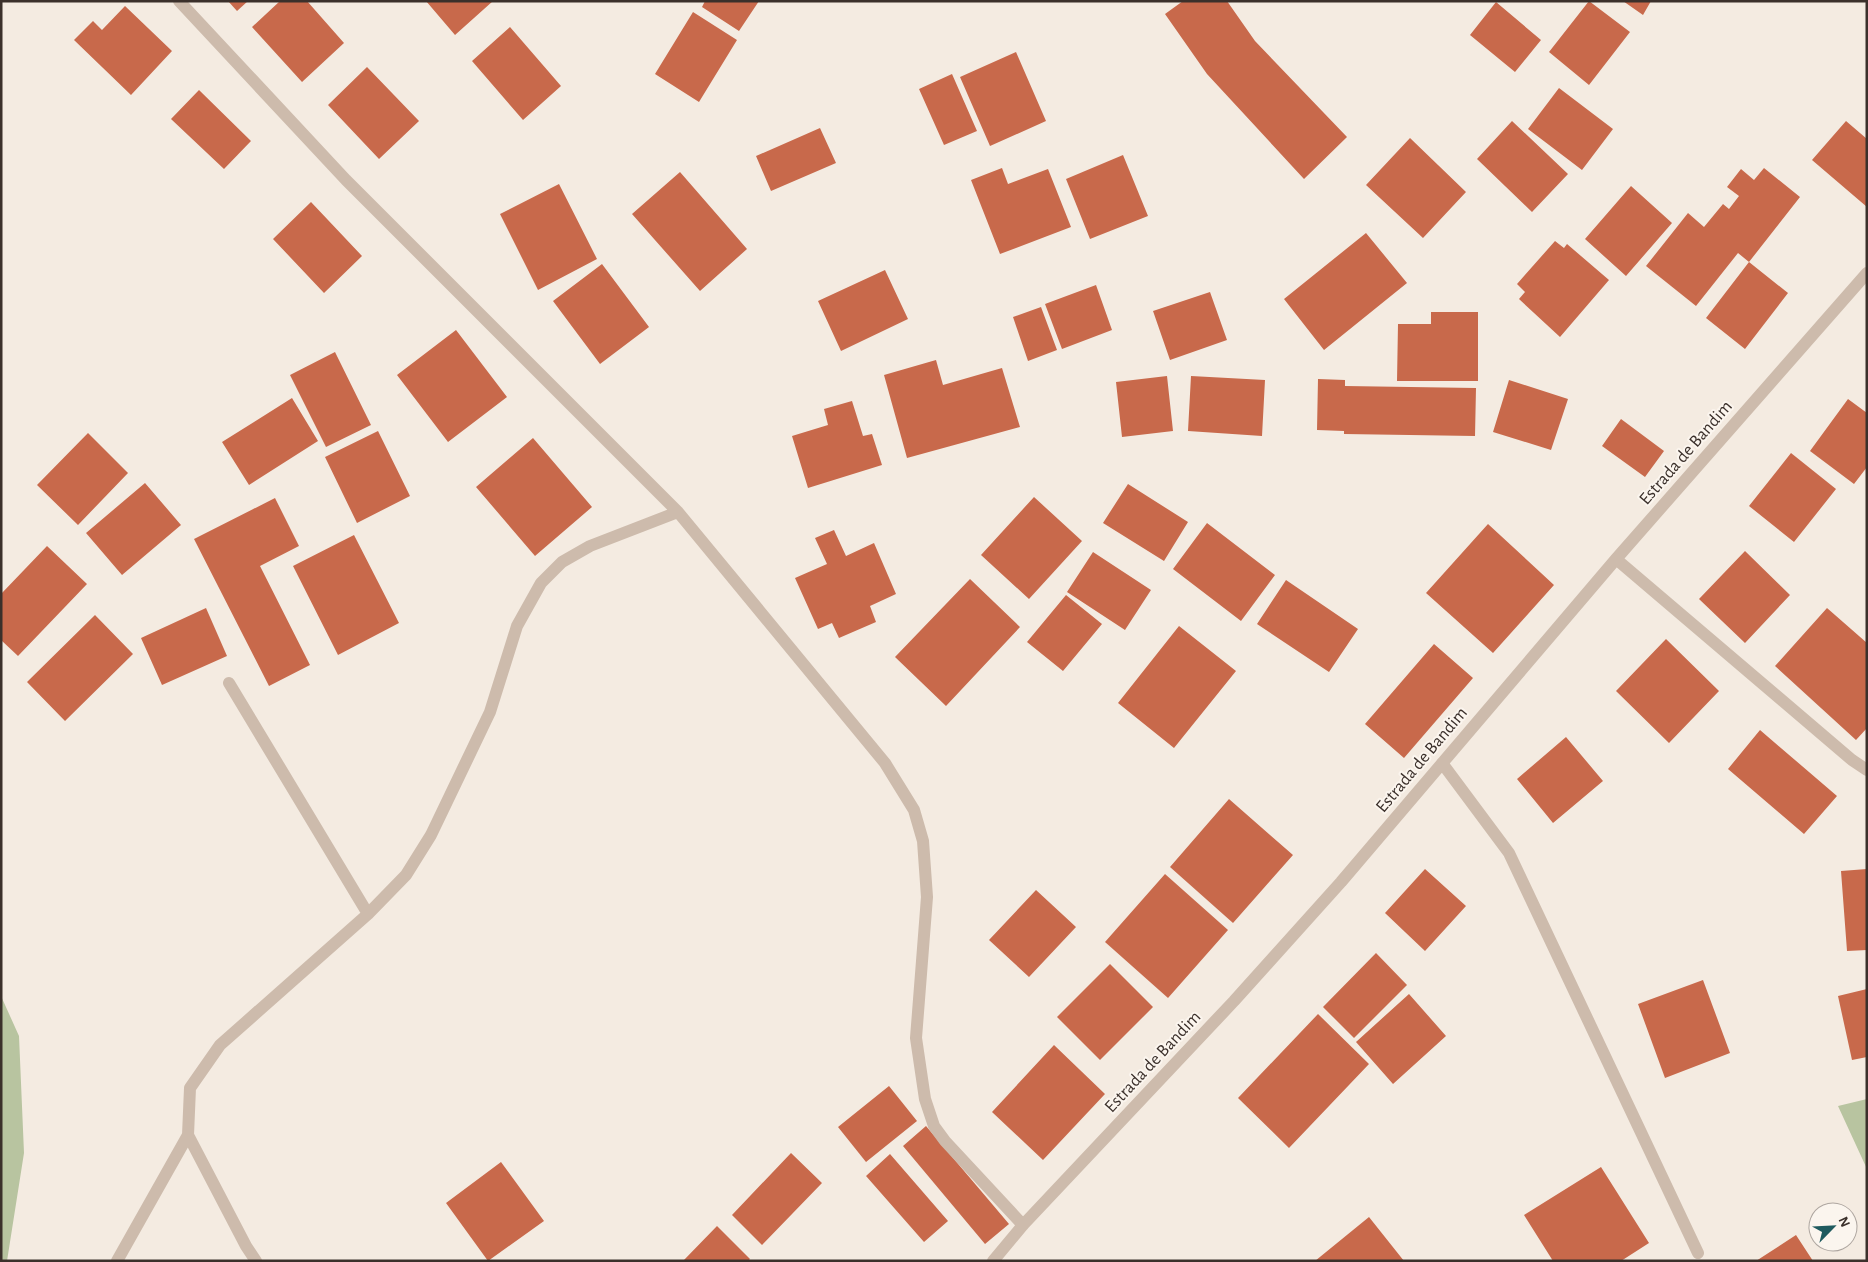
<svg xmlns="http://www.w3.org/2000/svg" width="1868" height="1262" font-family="'Alegreya Sans',sans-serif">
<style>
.green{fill:#b8c4a0}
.building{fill:#c8694b}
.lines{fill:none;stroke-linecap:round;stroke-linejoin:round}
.minor{stroke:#cdbbac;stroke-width:12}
.labels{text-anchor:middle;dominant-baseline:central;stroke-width:4;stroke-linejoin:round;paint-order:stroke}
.street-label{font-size:18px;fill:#3b302b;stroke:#fbf5ee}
</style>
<rect width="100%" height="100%" fill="#f4ebe1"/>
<path class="green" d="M1 996 19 1036 24 1153 7 1261H1Z
M1867 1099V1169L1838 1106Z"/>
<path class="building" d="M228 1H248L237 11Z
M280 1H307L344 43 302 82 252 27Z
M426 1H493L455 35Z
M705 1H759L739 31 702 7Z
M1183 1H1227L1255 41 1347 137 1304 179 1207 74 1165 14Z
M1589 1 1630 32 1589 85 1549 52Z
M1623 1H1651L1643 15Z
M1496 2 1541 40 1515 72 1470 35Z
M125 6 172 51 131 95 74 40 93 21 102 30Z
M693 12 737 40 699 102 655 74Z
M510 27 561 86 523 120 472 61Z
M1016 52 1046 121 990 146 960 77Z
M367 67 419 121 379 159 328 105Z
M952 74 977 131 944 145 919 89Z
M1559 88 1613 129 1582 170 1528 129Z
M199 90 251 141 224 169 171 119Z
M1512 121 1568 174 1532 212 1477 159Z
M1846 121 1867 139V207L1812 160Z
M820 128 836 163 771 191 756 156Z
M1410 138 1466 192 1423 238 1366 185Z
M1123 155 1148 216 1090 239 1066 179Z
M1002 168 1008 184 1048 169 1071 227 1000 254 971 180Z
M1764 168 1800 197 1749 262 1738 253 1696 306 1646 266 1688 213 1704 227 1723 204 1729 209 1739 196 1727 187 1741 169 1754 180Z
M680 172 747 249 700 291 632 214Z
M559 184 597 259 538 290 500 214Z
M1631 186 1672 223 1626 276 1585 239Z
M311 202 362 256 324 293 273 239Z
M1366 233 1407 283 1324 350 1284 299Z
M1555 241 1564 248 1567 244 1609 280 1560 337 1519 299 1525 292 1517 284Z
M1749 262 1788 293 1745 349 1706 318Z
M602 264 649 327 600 364 553 301Z
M885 270 908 319 841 351 818 301Z
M1096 285 1112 330 1062 349 1045 304Z
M1210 292 1227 340 1170 360 1153 311Z
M1041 307 1057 350 1028 361 1013 317Z
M1431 312H1478V381H1397L1398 324H1431Z
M456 330 507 397 448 442 397 375Z
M335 352 371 425 326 447 290 375Z
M936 360 943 385 1002 368 1020 427 907 458 884 375Z
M1167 376 1173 431 1122 437 1116 382Z
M1191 376 1265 380 1262 436 1188 431Z
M1318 379 1345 380V386L1476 388 1475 436 1344 434V431L1317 430Z
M1509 380 1568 399 1551 450 1493 432Z
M292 398 318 441 249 485 222 442Z
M1848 399 1867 413V467L1854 484 1810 451Z
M852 401 863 436 872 434 882 465 808 488 792 436 828 425 824 409Z
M1621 419 1664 451 1645 477 1602 446Z
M378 431 410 496 357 523 325 457Z
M88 433 128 473 78 525 37 485Z
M533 438 592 507 535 556 476 487Z
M1791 453 1836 489 1794 542 1749 506Z
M145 483 181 525 122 575 86 533Z
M1128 484 1188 522 1164 561 1103 523Z
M1034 497 1082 541 1029 599 981 555Z
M275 498 299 546 260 566 310 665 269 686 194 539Z
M1207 523 1275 575 1241 621 1173 569Z
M1488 524 1554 585 1493 653 1426 593Z
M834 530 846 556 874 543 896 594 870 606 876 622 839 638 832 623 818 629 795 578 827 564 815 538Z
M354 535 399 623 338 655 293 566Z
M47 546 87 584 18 656 1 640V594Z
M1745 551 1790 595 1745 643 1699 599Z
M1093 552 1151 590 1125 630 1067 592Z
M970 579 1020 627 946 706 895 657Z
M1286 580 1358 629 1329 672 1257 624Z
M1066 595 1102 624 1063 671 1027 642Z
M206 608 227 656 162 685 141 638Z
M1827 608 1867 643V728L1856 740 1775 666Z
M95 615 133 654 65 721 27 682Z
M1179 626 1236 671 1174 748 1118 703Z
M1666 639 1719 691 1669 743 1616 691Z
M1434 644 1473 678 1404 758 1365 724Z
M1760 730 1837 796 1804 834 1728 769Z
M1566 737 1603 781 1553 823 1517 779Z
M1229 799 1293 855 1233 923 1170 867Z
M1425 869 1466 906 1425 951 1385 913Z
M1867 869V950L1847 951 1841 871Z
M1165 874 1228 930 1168 998 1105 942Z
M1036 890 1076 927 1029 977 989 940Z
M1376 953 1407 985 1354 1038 1323 1007Z
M1110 964 1153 1007 1100 1060 1057 1017Z
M1703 980 1730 1053 1665 1078 1638 1004Z
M1867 989V1057L1852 1060 1838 996Z
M1409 994 1446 1036 1393 1084 1356 1042Z
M1318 1014 1369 1064 1289 1148 1238 1098Z
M1054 1045 1105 1094 1043 1160 992 1112Z
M889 1086 917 1121 866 1162 838 1127Z
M926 1126 1009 1224 985 1244 903 1146Z
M791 1153 822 1183 762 1245 732 1215Z
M890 1154 948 1221 924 1242 866 1176Z
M501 1162 544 1221 488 1261 446 1203Z
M1601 1167 1649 1243 1621 1261H1553L1524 1215Z
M1369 1217 1404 1261H1315Z
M717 1226 750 1259 748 1261H683Z
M1796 1235 1813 1261H1756Z"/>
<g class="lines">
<path class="minor" d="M179 1 346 180 678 512 885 763 914 810 923 841 927 897 916 1038 925 1099 934 1126 945 1141 1023 1225
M1616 559 1852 760 1867 770
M229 683 368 914
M1442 763 1509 853 1698 1253
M117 1261 188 1135
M256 1261 246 1246 188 1135 190 1088 220 1045 368 914 406 875 431 835 490 712 517 626 541 583 562 562 590 546 678 512
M993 1261 1023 1225 1234 1001 1341 882 1616 559 1867 273"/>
</g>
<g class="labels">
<g class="street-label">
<text transform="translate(1686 453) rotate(-49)">Estrada de Bandim</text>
<text transform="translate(1422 760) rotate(-50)">Estrada de Bandim</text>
<text transform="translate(1153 1062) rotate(-47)">Estrada de Bandim</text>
</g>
</g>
<rect width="1868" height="1262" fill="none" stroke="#3b302b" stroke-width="5"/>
<g transform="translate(1833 1227) rotate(66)"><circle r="24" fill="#fbf5ee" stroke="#aea6a0"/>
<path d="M0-4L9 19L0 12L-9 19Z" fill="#1f5a5e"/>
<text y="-8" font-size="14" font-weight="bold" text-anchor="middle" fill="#3b302b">N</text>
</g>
</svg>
